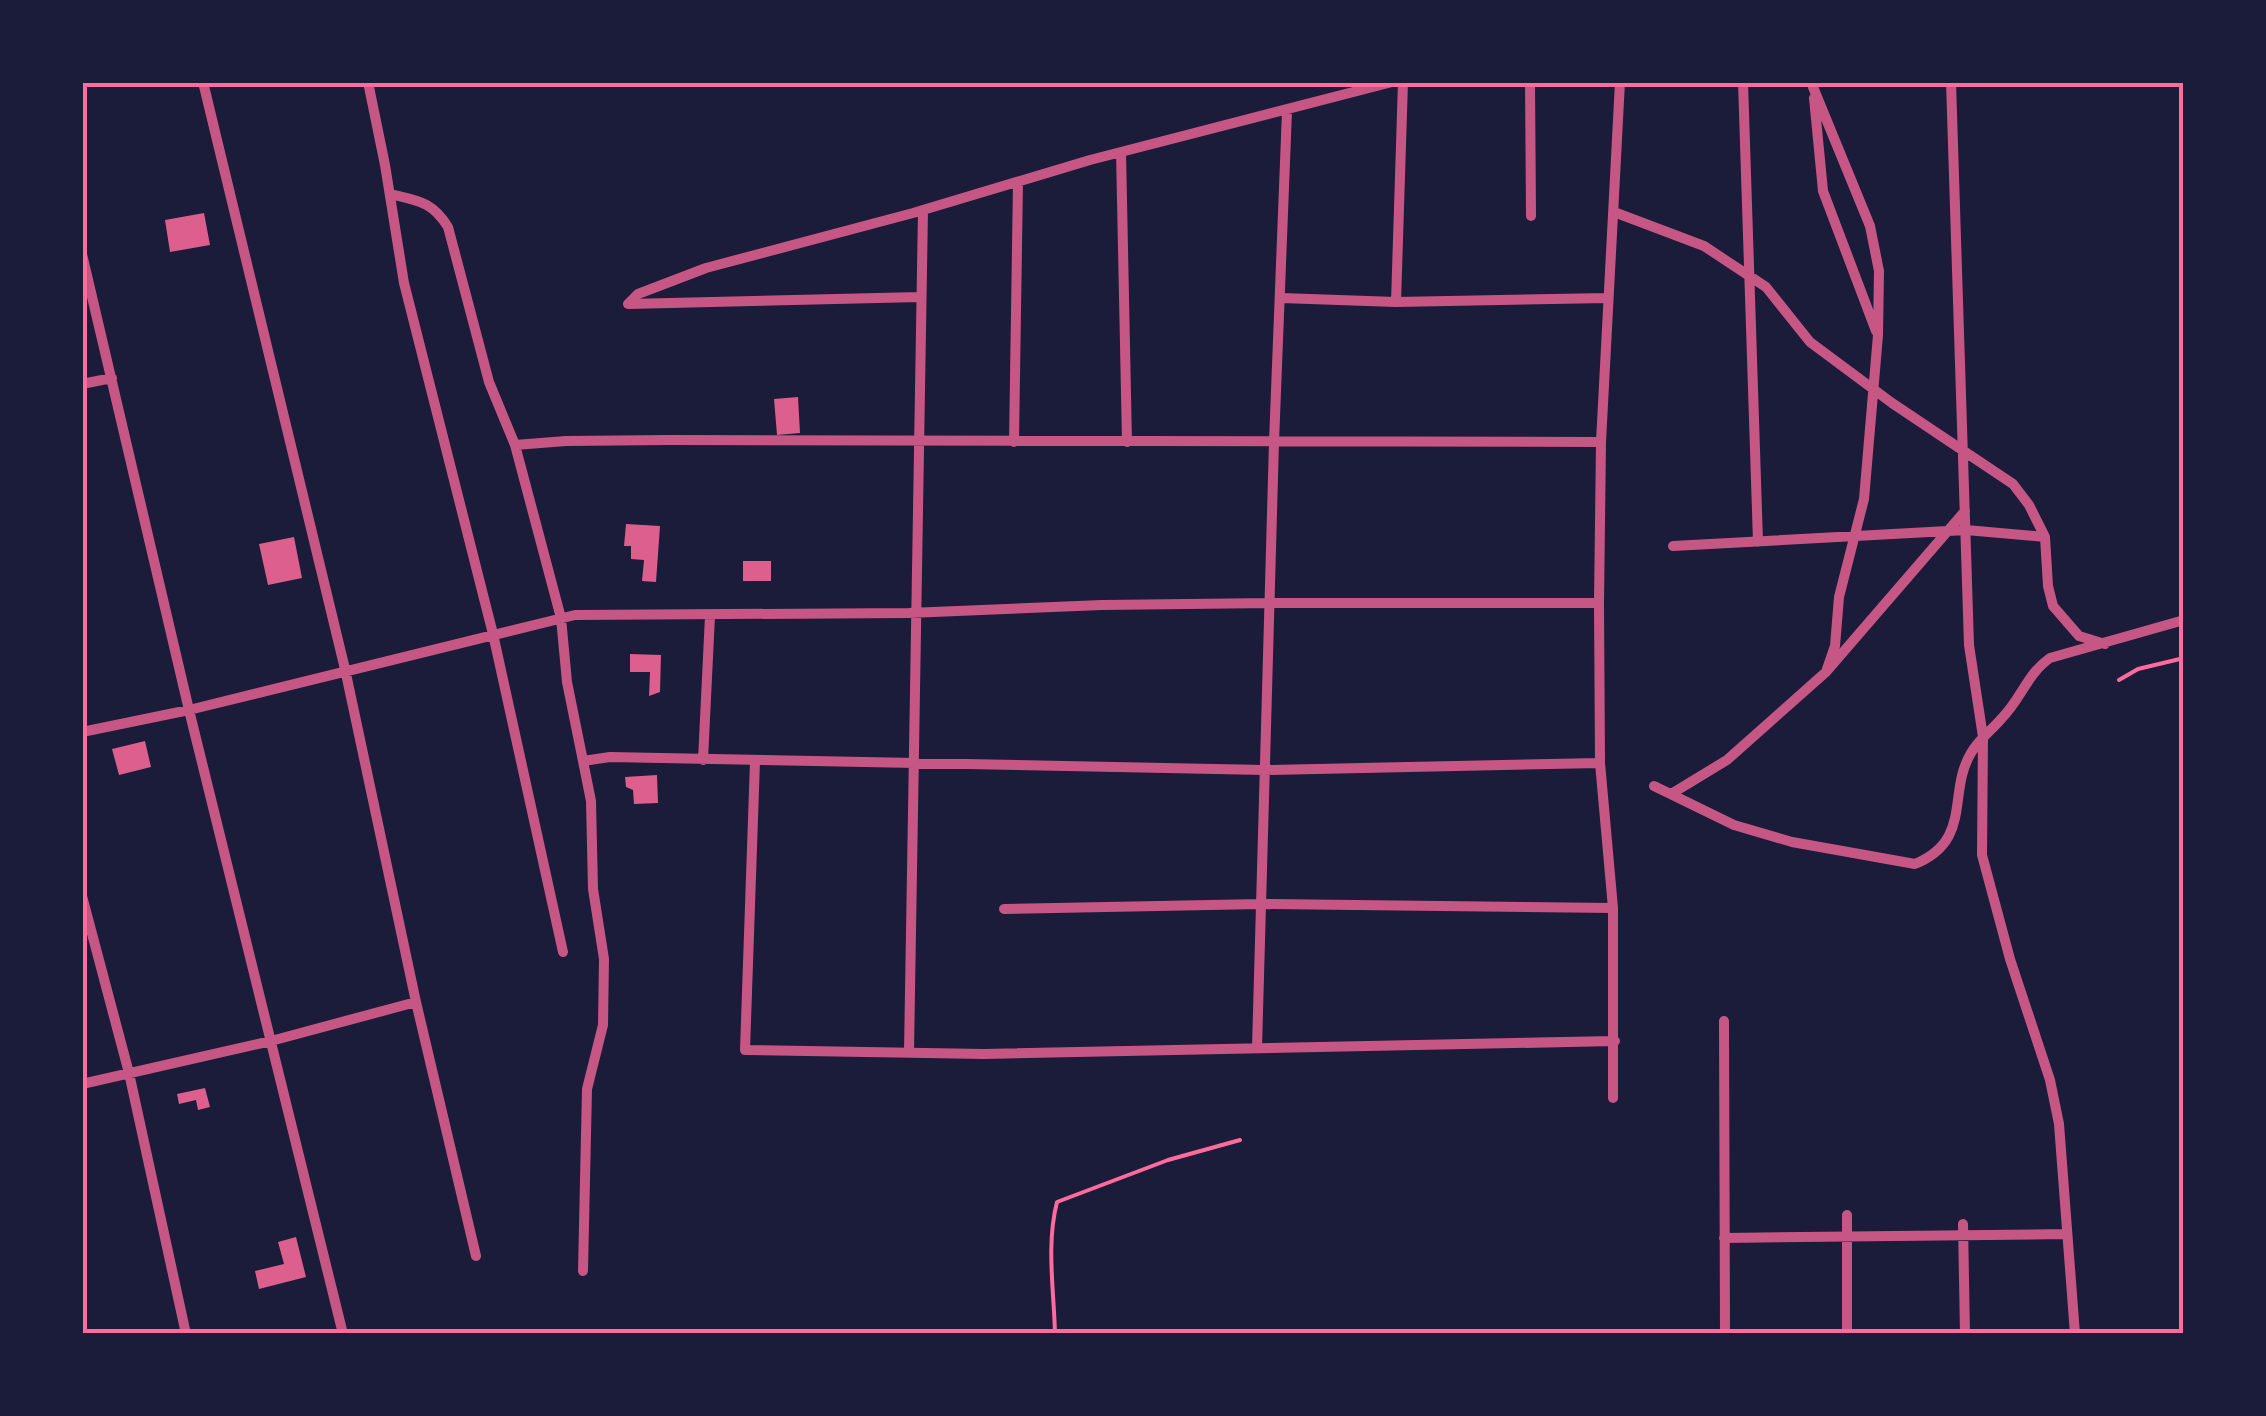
<svg xmlns="http://www.w3.org/2000/svg" width="2266" height="1416" font-family="Bitter,serif">
<style>
.building{fill:#dd5f8e}
.lines{fill:none;stroke-linecap:round;stroke-linejoin:round}
.path{stroke:#ff6b9d;stroke-width:4}
.minor{stroke:#c65784;stroke-width:10}
.neatline{fill:none;stroke:#ff6b9d;stroke-width:4}
</style>
<rect width="100%" height="100%" fill="#1b1b3a"/>
<path class="building" d="M204 213 210 245 170 252 165 220Z
M798 397 800 433 777 435 774 399Z
M626 524 660 526 656 582 642 581 644 560 631 559V546H624Z
M294 537 302 578 268 585 259 544Z
M743 561H771V581H743Z
M630 654 661 655 660 692 649 696 650 672H630Z
M145 741 151 767 119 775 112 749Z
M657 775 658 803 634 804 633 790 626 787 625 777Z
M205 1088 210 1107 198 1110 196 1100 179 1104 177 1094Z
M296 1237 306 1277 259 1289 255 1271 284 1264 278 1242Z"/>
<g class="lines">
<path class="path" d="M2119 680 2138 669 2184 658
M1055 1334C1054 1290 1046 1245 1057 1202L1168 1160 1240 1140"/>
<path class="minor" d="M203 82 345 669 416 1002 476 1256
M368 82 385 165 404 283 493 634 563 952
M1530 82 1531 216
M1743 82 1758 542
M1951 82 1969 645 1983 737 1982 855 2010 959 2050 1080 2059 1124 2075 1334
M1813 87 1870 226 1879 271 1878 335 1864 499 1839 597 1835 646 1826 672
M1814 98 1823 191 1876 331
M1121 152 1127 442
M390 194C418 201 432 201 448 227L489 382 515 445 561 618 567 682 583 761 610 757 1265 770 1600 763
M1614 212 1704 246 1766 287 1810 342 1892 403 2013 484 2029 505 2045 537 2048 586 2053 606 2079 636 2105 644
M82 254 189 710 343 1334
M1281 298 1396 302 1607 298
M1396 302 1403 82
M628 304 638 294 706 268 913 213 1090 160 1392 82
M628 304 920 297
M82 384 112 378
M1014 442 1018 182
M515 445 566 441 669 440 1601 442
M1673 546 1966 530 2045 537
M82 732 189 710 575 615 909 613 1102 605 1271 603H1599
M703 760 710 616
M583 761 591 801 593 889 604 959 603 1025 587 1089 583 1271
M755 761 745 1050 984 1054 1615 1041
M1654 786 1734 825 1792 842 1915 864C1973 840 1947 793 1971 753 1979 739 1992 730 2002 718 2021 699 2027 674 2050 658L2184 620
M1671 794 1727 760 1826 672 1965 511
M82 896 129 1073 186 1334
M1004 909 1261 904 1613 908
M1724 1021 1725 1334
M1257 1048 1274 442 1287 111
M909 1052 923 210
M82 1084 271 1041 416 1002
M1613 1098V908L1600 763 1599 603 1601 442 1620 82
M1847 1215V1334
M1963 1224 1965 1334
M1724 1238 2067 1234"/>
</g>
<rect width="2266" height="1416" fill="none" stroke="#1b1b3a" stroke-width="170"/>
<rect x="85" y="85" width="2096" height="1246" class="neatline"/>
</svg>
